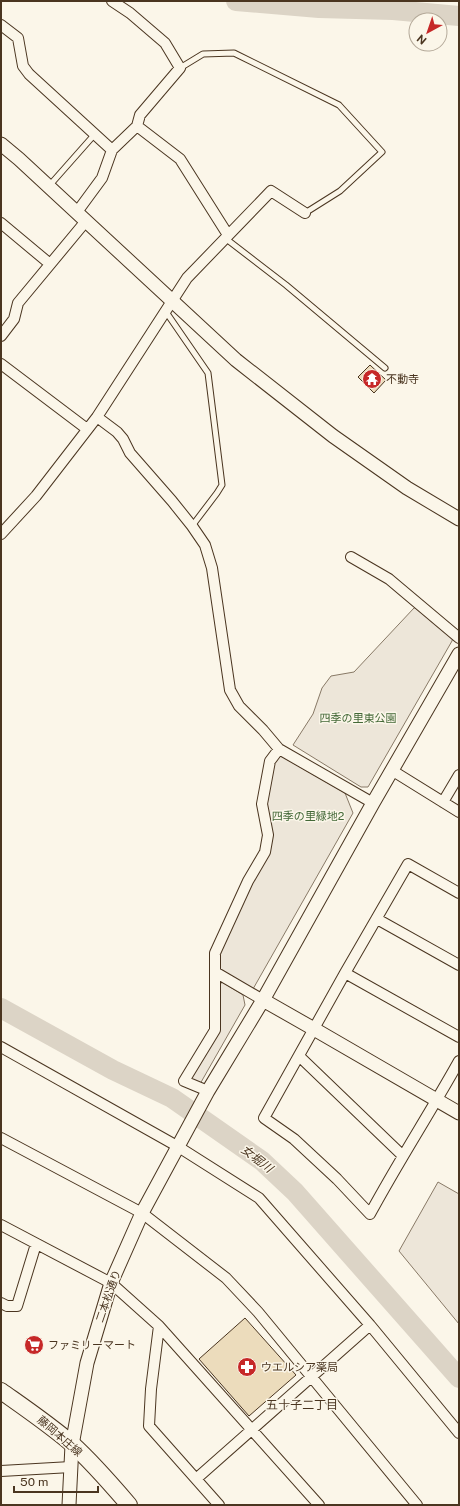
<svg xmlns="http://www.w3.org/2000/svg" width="460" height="1506" font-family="'Public Sans','Noto Sans JP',sans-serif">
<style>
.green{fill:#ede6d9;stroke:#887966}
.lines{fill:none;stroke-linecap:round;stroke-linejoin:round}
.river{stroke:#dcd4c6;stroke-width:20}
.building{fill:#ecdcbc;stroke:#4a3520}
.service-casing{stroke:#4a3520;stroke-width:7}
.minor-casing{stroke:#4a3520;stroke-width:12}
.tertiary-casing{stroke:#4a3520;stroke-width:15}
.primary-casing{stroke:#4a3520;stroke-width:18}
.service{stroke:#fbf6e9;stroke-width:5}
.minor{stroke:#fbf6e9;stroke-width:10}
.tertiary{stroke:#fbf6e9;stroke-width:13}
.primary{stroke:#fbf6e9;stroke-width:16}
.labels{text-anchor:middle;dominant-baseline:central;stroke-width:3;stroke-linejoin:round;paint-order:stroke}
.poi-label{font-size:11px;fill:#4a3520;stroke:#fbf6e9;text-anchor:start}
.park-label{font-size:11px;fill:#436837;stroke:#fbf6e9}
.street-label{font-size:11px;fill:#4a3520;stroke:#fbf6e9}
.water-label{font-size:12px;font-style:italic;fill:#4a3520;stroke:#fbf6e9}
.neighbourhood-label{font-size:12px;fill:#4a3520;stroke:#fbf6e9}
</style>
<rect width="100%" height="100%" fill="#fbf6e9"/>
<path class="green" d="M418 607 453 637 452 641 368 787H361L293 745 313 714 322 688 331 676 354 672 414 608Z
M281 756 345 793 353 813 253 989 219 969 218 956 253 878 268 856 266 804 273 764Z
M222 982 243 995 245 1005 200 1084 190 1080 220 1027 217 989Z
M438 1182 459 1194V1324L399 1251Z"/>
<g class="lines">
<path class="river" d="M236 1 319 8 393 10 459 16
M1 1008 113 1070 172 1098 262 1161 295 1192 459 1378"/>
</g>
<path class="building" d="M370 365 386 380 374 393 358 377Z
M245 1318 296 1375 249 1416 199 1359Z"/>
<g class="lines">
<defs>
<path id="service" d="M180 68 203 54 234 53 339 105 382 152 340 191 305 213
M49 186 95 134
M225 238 286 285 385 368
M166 312 208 373 222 485 217 493 192 526"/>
<path id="minor" d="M112 1 130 13 165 43 180 68 140 115 137 126
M1 25 18 38 23 66 29 74 112 150 137 126 180 159 228 235
M77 212 102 178 112 150
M1 223 50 264
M1 336 14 319 18 303 86 221
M1 364 87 429
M97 417 117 432 123 439 130 453 172 501 192 526 205 545 212 568 230 690 239 706 263 730 279 749 373 803
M1 534 36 496 97 417 187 278 271 191 305 213
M351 557 389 579 459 638
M393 771 459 812
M443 802 459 775
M459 893 408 864 345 973 264 1118 294 1139 337 1179 370 1214C398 1162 430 1113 459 1061
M377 919 459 965
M215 972 263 1000
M345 973 459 1037
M1 1047 177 1146 259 1198 370 1325 459 1433
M299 1056 402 1155
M208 1091 184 1081 215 1030V953L248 881 265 852 268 835 262 804 270 761 279 749
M1 1138 142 1213 226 1278 258 1312 417 1505
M1 1225 111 1283 159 1326 319 1505
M1 1303 7 1306H17L36 1244
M159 1326 151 1389 149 1426 219 1505
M1 1471 71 1467
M196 1479 370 1325"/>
<path id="tertiary" d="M1 144 19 159 236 360 333 436 407 488 459 519
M263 1000 314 1029 459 1113
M69 1505 72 1445 87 1363 111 1283 142 1213 208 1091 263 1000 373 803 459 654"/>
<path id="primary" d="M1 1391C25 1408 50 1425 72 1444 93 1463 111 1484 129 1505"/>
</defs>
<use href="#service" class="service-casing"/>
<use href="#minor" class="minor-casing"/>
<use href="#tertiary" class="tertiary-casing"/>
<use href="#primary" class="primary-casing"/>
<use href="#service" class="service"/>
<use href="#minor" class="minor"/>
<use href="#tertiary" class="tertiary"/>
<use href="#primary" class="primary"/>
</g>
<defs>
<symbol id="temple-disc" viewBox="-11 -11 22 22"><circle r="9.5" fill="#c62828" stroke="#fbf6e9"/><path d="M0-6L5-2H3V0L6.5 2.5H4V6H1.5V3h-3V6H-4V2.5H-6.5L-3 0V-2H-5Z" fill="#fff"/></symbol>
<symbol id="supermarket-disc" viewBox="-11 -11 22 22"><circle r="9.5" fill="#c62828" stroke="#fbf6e9"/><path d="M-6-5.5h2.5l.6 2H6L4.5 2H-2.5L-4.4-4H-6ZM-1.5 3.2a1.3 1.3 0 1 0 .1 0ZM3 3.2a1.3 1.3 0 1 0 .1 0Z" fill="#fff"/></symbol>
<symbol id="pharmacy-disc" viewBox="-11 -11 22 22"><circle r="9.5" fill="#c62828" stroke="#fbf6e9"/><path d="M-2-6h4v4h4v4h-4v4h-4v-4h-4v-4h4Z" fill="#fff"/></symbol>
</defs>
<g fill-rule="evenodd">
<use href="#temple-disc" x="361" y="368" width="22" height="22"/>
<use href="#supermarket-disc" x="23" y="1334" width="22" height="22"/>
<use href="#pharmacy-disc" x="236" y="1356" width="22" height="22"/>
</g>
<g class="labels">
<g class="poi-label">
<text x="386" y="379">不動寺</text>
<text x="48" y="1345">ファミリーマート</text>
<text x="261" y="1367">ウエルシア薬局</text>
</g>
<g class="park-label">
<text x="358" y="718">四季の里東公園</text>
<text x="308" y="816">四季の里緑地2</text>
</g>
<g class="street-label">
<text transform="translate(108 1296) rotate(-71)">二本松通り</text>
<text transform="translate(60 1436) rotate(41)">藤岡本庄線</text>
</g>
<g class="water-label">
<text transform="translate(257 1159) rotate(38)">女堀川</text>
</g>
<g class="neighbourhood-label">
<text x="302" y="1405">五十子二丁目</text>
</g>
</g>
<rect width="460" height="1506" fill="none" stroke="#4a3520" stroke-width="4"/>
<g transform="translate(428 32) rotate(220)"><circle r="19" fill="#fbf6e9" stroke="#b4a999"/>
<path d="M0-3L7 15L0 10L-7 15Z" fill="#c62828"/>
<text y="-6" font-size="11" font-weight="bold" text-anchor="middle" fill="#4a3520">N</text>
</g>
<path d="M14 1486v6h84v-6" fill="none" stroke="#4a3520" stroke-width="2"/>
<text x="20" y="1486" font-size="12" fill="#4a3520" stroke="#fbf6e9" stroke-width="3" paint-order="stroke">50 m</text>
</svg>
